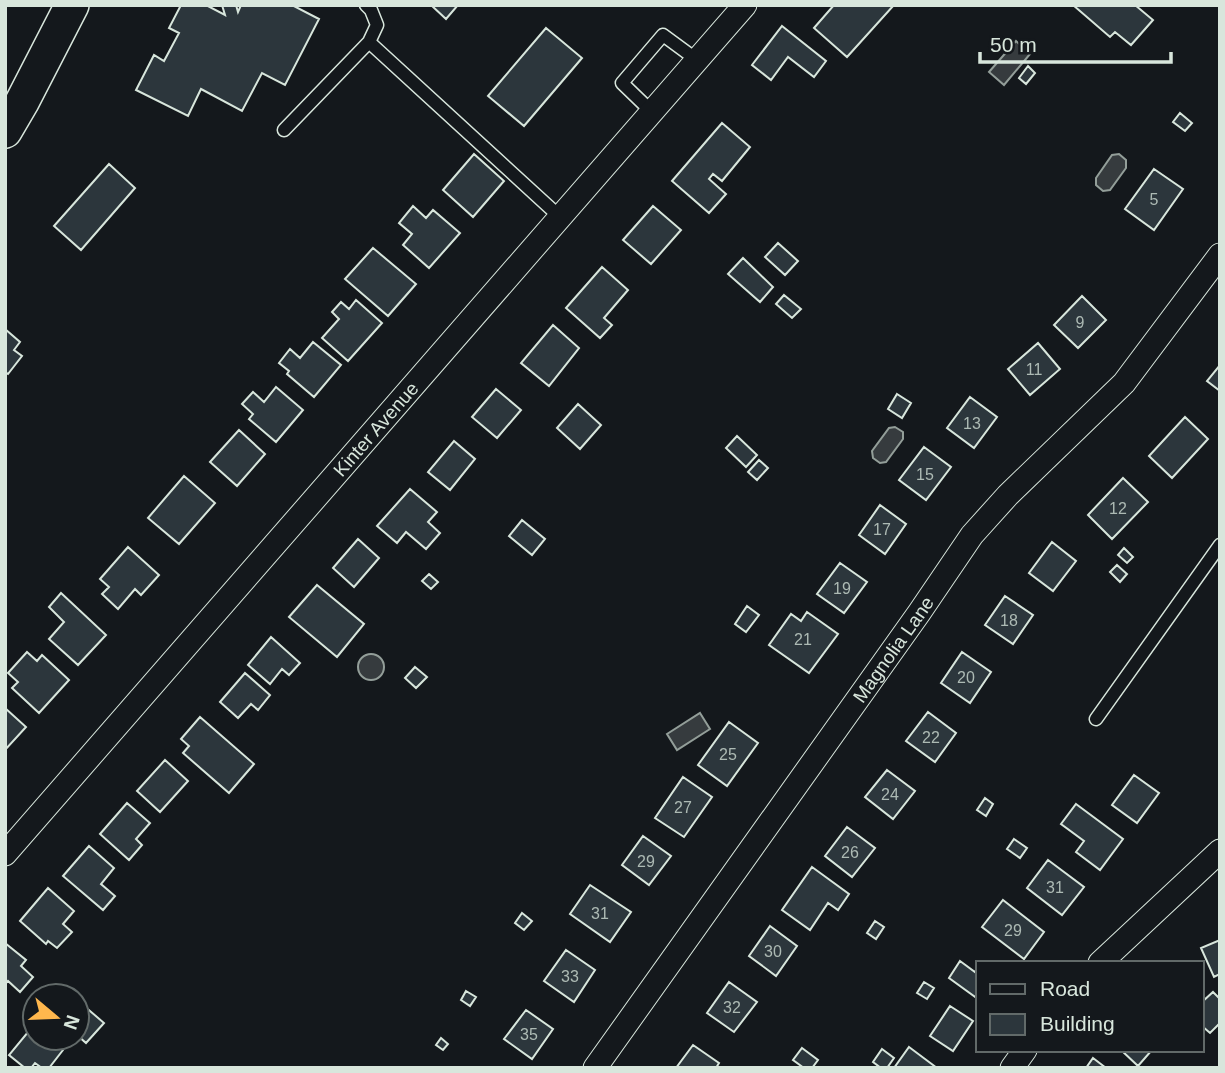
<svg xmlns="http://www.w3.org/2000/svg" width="1225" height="1073" font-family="Helvetica,sans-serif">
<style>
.water{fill:#363b3e;stroke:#939e99;stroke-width:2}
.building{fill:#2c363c;stroke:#d8e6dc;stroke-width:2}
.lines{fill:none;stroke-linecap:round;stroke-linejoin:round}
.service-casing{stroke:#d8e6dc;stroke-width:15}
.minor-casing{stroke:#d8e6dc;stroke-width:25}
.secondary-casing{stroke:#d8e6dc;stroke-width:36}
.service{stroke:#14181c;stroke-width:12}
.minor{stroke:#14181c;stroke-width:23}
.secondary{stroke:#14181c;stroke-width:33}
.labels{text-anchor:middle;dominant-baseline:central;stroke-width:5;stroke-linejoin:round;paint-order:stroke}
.number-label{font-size:16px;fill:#adbab4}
.street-label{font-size:19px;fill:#d8e6dc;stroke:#14181c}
</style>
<rect width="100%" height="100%" fill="#14181c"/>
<path class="water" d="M1016 41 1030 54 1004 85 989 72Z
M1119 154 1126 160V168L1110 190 1103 191 1096 185V178L1112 155Z
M895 427 903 432V439L886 462 880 463 873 458 872 451 889 428Z
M358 667a13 13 0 1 1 26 0a13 13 0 1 1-26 0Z
M700 713 710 729 677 750 667 734Z"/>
<path class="building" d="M181 5H206L225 15 222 5H236L238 12 241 5H292L319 19 285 85 262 73 242 111 201 89 188 116 136 90 154 55 164 61 179 33 169 28Z
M431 5H458L446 19Z
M834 5H894L847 57 814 28Z
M1073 5H1135L1153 20 1131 45 1115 32 1110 37Z
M782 26 826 61 814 77 788 57 771 80 752 65Z
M546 28 582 58 524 126 488 96Z
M1028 66 1035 73 1026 84 1019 78Z
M1180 113 1192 123 1185 131 1173 122Z
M722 123 750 147 722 181 713 174 709 179 726 194 709 213 672 181Z
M474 154 504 181 473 217 443 190Z
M109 164 135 188 81 250 54 226Z
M1154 169 1183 189 1154 230 1125 209Z
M413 206 426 218 433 210 460 233 429 268 403 245 412 234 399 223Z
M653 206 681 230 651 264 623 240Z
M778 243 798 261 785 275 765 257Z
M373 248 416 284 388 316 345 279Z
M743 258 773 287 760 302 728 274Z
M602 267 628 290 604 318 612 325 600 338 566 308Z
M784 295 801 309 792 318 776 304Z
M1082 296 1106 320 1078 348 1054 325Z
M356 300 382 323 348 361 322 338 339 319 332 312 341 302 349 309Z
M553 325 579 348 549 386 521 363Z
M5 329 20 342 14 350 22 356 8 374 5 372Z
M313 342 341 365 314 397 287 374 289 371 279 363 290 349 300 358Z
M1038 343 1060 369 1030 395 1008 369Z
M1220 365V391L1207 381Z
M276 387 303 410 276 442 249 419 253 414 242 404 253 392 264 402Z
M496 389 521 410 497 438 472 417Z
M897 394 911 403 902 418 888 409Z
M970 397 997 417 974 448 947 428Z
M578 404 601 425 580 449 557 428Z
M1185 417 1208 439 1172 478 1149 456Z
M239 430 265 454 237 486 210 462Z
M737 436 757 455 746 467 726 448Z
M454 441 475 459 450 490 428 472Z
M924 447 951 467 926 500 899 480Z
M759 460 768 468 757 480 748 472Z
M184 476 215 503 179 544 148 518Z
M1123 478 1148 502 1112 539 1088 515Z
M410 489 437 512 428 522 440 533 426 549 406 532 397 543 377 526Z
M880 505 906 524 885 554 859 535Z
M522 520 545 539 532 555 509 536Z
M358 539 379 558 354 587 333 568Z
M1052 542 1076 561 1053 591 1029 573Z
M128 547 159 575 141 595 135 589 118 609 102 594 109 587 100 579Z
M1124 548 1133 557 1127 563 1118 555Z
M840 563 867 582 844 613 817 594Z
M1117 565 1127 574 1120 582 1110 572Z
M429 574 438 582 431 589 422 581Z
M317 585 364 624 337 657 289 617Z
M61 593 106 635 78 665 49 639 64 622 49 607Z
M1005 596 1033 615 1013 644 985 625Z
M747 606 759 615 746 632 735 624Z
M807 612 838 634 809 673 769 645 791 614 801 621Z
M271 637 300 663 289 675 282 669 270 684 248 665Z
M27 652 37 661 42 655 69 680 39 713 12 688 18 682 8 673Z
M962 652 991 672 970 703 941 683Z
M415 667 427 677 416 688 405 678Z
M245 673 270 695 258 710 251 704 238 718 220 702Z
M5 708 26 727 5 750Z
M928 712 956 733 935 762 906 741Z
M200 717 254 764 229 793 183 753 189 746 181 739Z
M729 722 758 743 727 786 698 765Z
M165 760 188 781 160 812 137 791Z
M887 770 915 791 893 819 865 797Z
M1134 775 1159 793 1137 823 1112 805Z
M683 777 712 797 684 837 655 818Z
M985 798 993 804 986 816 977 810Z
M127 803 150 823 136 839 142 845 129 860 100 834Z
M1076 804 1123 839 1100 870 1076 852 1084 841 1061 824Z
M847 827 875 848 852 877 825 856Z
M643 836 671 856 649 885 622 865Z
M1014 839 1027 848 1020 858 1007 849Z
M89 846 114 868 101 884 115 896 103 910 63 876Z
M1048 860 1084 887 1062 915 1027 888Z
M812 867 849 894 838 910 828 903 810 930 782 910Z
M590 885 631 912 610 942 570 914Z
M48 888 74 911 63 924 72 932 57 948 48 941 46 944 20 921Z
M1003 900 1044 932 1024 959 982 927Z
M522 913 532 921 524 930 515 923Z
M875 921 884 927 876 939 867 933Z
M770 926 797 946 776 976 749 956Z
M1220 940V974L1214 977 1201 948Z
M5 943 26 960 21 966 33 977 20 992 8 981 5 984Z
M566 950 595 970 574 1002 544 981Z
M960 961 975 972 978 968V999L949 978Z
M729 982 757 1002 734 1032 707 1013Z
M924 982 934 988 927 999 917 993Z
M466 991 476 997 470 1006 461 1000Z
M1213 992 1220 999V1023L1210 1033 1202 1026V1002Z
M83 1005 104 1023 86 1043 77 1035V1012Z
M950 1006 973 1021 953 1051 930 1036Z
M526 1010 553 1029 532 1059 504 1039Z
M33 1026 35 1028V1038H47L63 1050 49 1068H42L35 1063 31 1068H25L9 1055Z
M441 1038 448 1044 443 1050 436 1045Z
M693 1045 719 1063 716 1068H676Z
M909 1047 937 1068H894Z
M802 1048 818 1060 812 1068H804L793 1060Z
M882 1049 894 1058 887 1068H881L873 1062Z
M1121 1050H1152L1138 1066Z
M1093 1058 1106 1068H1086Z"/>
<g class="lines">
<defs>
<path id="service" d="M369 42 560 217
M652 112 622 83 663 35 697 60
M284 130 369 42 377 25 371 10 366 5
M1096 719 1220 545"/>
<g id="minor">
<path id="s1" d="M5 854 745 5"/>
<path d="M1100 963 1220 851"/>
<path id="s2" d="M595 1068 919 613 972 535 1008 495 1124 383 1220 255"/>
<path d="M1012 1068 1025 1050"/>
</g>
<path id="secondary" d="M5 131 22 102 72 5"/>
</defs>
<use href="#service" class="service-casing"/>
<use href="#minor" class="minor-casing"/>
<use href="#secondary" class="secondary-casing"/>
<use href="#service" class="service"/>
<use href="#minor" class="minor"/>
<use href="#secondary" class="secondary"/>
</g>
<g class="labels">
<g class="number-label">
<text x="1154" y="199">5</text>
<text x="1080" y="322">9</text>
<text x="1034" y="369">11</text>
<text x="972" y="423">13</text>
<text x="925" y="474">15</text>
<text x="1118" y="508">12</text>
<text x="882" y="529">17</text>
<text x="842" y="588">19</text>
<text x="1009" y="620">18</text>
<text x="803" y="639">21</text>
<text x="966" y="677">20</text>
<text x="931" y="737">22</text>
<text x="728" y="754">25</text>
<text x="890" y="794">24</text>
<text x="683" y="807">27</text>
<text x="850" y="852">26</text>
<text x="646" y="861">29</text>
<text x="1055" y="887">31</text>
<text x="600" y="913">31</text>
<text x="1013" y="930">29</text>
<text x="773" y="951">30</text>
<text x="570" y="976">33</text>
<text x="732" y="1007">32</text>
<text x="529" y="1034">35</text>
</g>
<g class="street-label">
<text stroke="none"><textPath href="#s1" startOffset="564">Kinter Avenue</textPath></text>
<text stroke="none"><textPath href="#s2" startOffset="514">Magnolia Lane</textPath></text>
</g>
</g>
<rect width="1225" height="1073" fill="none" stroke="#d8e6dc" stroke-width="14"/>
<rect x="976" y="961" width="228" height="91" fill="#14181c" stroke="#626a69" stroke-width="2"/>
<rect x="990" y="984" width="35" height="10" fill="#14181c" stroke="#626a69" stroke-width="2"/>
<text x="1040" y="996" font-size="21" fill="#d8e6dc">Road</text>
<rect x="990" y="1014" width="35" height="21" fill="#2c363c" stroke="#626a69" stroke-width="2"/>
<text x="1040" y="1031" font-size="21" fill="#d8e6dc">Building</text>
<g transform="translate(56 1017) rotate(109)"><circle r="33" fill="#14181c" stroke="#626a69" stroke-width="2"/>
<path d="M0-5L12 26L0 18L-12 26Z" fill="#ffb74d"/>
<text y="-10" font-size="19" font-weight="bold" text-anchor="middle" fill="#d8e6dc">N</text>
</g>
<path d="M980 52v10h191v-10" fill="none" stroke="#d8e6dc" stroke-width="3.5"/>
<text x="990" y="52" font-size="21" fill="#d8e6dc" stroke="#14181c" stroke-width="5" paint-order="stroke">50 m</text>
</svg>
